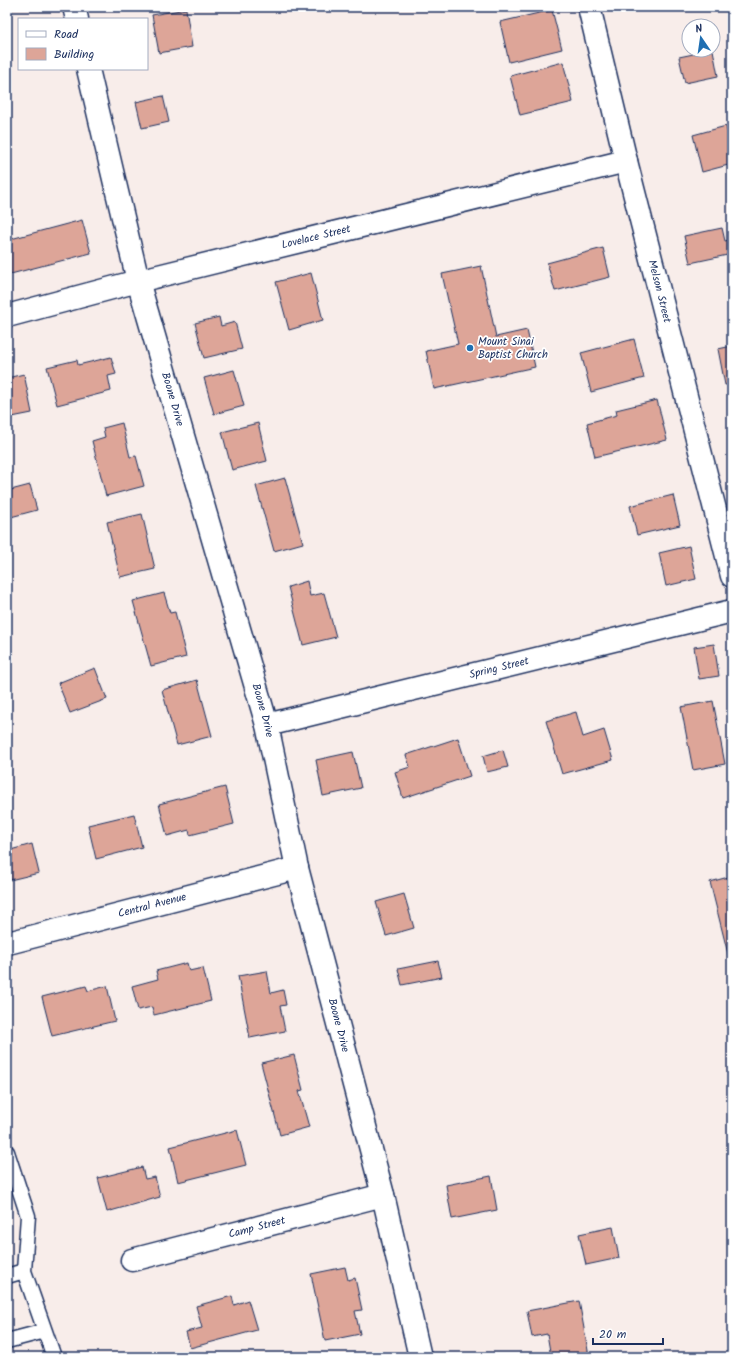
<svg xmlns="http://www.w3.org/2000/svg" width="739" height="1364" font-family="Kalam,sans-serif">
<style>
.building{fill:#dda598;stroke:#1b2f5e}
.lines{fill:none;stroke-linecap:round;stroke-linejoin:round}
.service-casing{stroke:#1b2f5e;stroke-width:17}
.minor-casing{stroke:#1b2f5e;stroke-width:25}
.tertiary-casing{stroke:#1b2f5e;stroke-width:25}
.service{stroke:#fff;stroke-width:14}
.minor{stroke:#fff;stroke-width:22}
.tertiary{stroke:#fff;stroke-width:22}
.poi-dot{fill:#1f6fb2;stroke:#fff;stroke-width:1.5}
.labels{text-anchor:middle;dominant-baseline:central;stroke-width:3.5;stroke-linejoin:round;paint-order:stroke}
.street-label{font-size:11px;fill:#1b2f5e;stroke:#fff}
.poi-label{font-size:11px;fill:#1b2f5e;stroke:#fff;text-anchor:start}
</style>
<rect width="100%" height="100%" fill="#f8edea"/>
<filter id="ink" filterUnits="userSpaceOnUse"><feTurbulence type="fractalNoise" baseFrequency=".025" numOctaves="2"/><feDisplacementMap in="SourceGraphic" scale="8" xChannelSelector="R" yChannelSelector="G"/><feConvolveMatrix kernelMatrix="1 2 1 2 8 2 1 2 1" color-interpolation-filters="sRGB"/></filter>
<g filter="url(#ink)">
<path class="building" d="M186 9 192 47 159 53 152 15Z
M552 10 562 49 509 62 500 22Z
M713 50 718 76 685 83 679 57Z
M563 62 573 102 520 115 510 76Z
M163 96 169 122 142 128 136 102Z
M726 126 732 149V164L702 172 693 135Z
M82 220 91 253 7 275V240Z
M722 228 725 241 732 239V254L690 263 684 236Z
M603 248 610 277 555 291 547 263Z
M481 266 496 337 527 330 535 367 434 389 426 351 458 344 442 274Z
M311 273 323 320 289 330 276 282Z
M219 317 221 326 235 322 242 349 204 358 195 323Z
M634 339 644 378 591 392 581 353Z
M732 346V384L725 385 718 349Z
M111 357 116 374 108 376 111 391 57 405 47 367 77 360 78 365Z
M234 370 244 406 214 414 204 378Z
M24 374 32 413 7 418V378Z
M657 400 667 440 595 457 587 423 617 415 616 410Z
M122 423 130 457 136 456 144 486 106 496 92 441 105 437 103 428Z
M258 423 267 461 232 470 222 432Z
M285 478 303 543 274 551 256 486Z
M30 485 37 510 7 518V491Z
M673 495 680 525 637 535 630 506Z
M142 514 155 569 120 577 107 522Z
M689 546 696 579 666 586 659 553Z
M307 581 310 596 324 593 336 637 303 645 288 587Z
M164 593 170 613 175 612 186 657 151 666 133 601Z
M714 644 719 676 699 679 694 647Z
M95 668 107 699 70 713 58 683Z
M197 680 212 736 177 745 162 690Z
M713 701 725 764 693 770 681 707Z
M576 712 583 737 604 730 613 760 562 774 546 721Z
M458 738 470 776 403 798 395 772 410 767 406 755Z
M503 750 508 767 487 772 483 756Z
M353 752 361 788 323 796 316 760Z
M225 787 234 824 190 835 189 830 167 836 159 804Z
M134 814 142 847 96 859 88 825Z
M32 844 39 873 10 880 7 866V851Z
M732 876V962H730L710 882Z
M404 894 414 928 386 936 376 902Z
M438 961 442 977 402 985 398 969Z
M187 963 189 971 203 968 211 1001 154 1015 152 1007 138 1010 132 986 158 979 156 971Z
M267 971 271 993 283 990 286 1005 280 1006 285 1031 250 1038 238 976Z
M86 986 88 991 107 986 115 1021 52 1036 42 997Z
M294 1055 303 1090 299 1091 309 1127 280 1135 261 1063Z
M237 1130 246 1165 178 1182 170 1147Z
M142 1167 145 1179 155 1177 160 1197 107 1212 98 1178Z
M491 1176 497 1210 452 1219 446 1185Z
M613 1227 619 1258 586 1265 579 1234Z
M345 1267 348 1280 355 1278 362 1310 355 1311 360 1334 325 1341 311 1274Z
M232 1296 234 1305 248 1300 257 1330 190 1348 186 1332 202 1328 196 1306Z
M579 1301 589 1356 551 1357 547 1334 532 1337 527 1311Z"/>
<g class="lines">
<defs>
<path id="service" d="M7 1152 28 1216 24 1271 54 1357
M7 1276 24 1271
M7 1341 45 1331"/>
<g id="minor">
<path id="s1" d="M589 7 626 161 732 576"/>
<path id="s2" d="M7 316 138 281 626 161"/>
<path id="s3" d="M267 725 732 611"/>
<path id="s4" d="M8 943 297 868"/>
<path id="s5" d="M132 1260 383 1195"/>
</g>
<g id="tertiary">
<path d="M74 7 77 19"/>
<path id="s6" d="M88 69 138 281 267 725 297 868 383 1195 420 1357"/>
</g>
</defs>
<use href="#service" class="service-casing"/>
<use href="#minor" class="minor-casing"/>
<use href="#tertiary" class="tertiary-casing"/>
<use href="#service" class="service"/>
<use href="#minor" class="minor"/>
<use href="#tertiary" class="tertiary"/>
</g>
</g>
<circle class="poi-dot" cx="470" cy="348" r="4"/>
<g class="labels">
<g class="street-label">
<text stroke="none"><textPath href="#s2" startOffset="319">Lovelace Street</textPath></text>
<text stroke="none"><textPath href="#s1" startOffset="293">Melson Street</textPath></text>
<text stroke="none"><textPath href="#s6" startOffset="341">Boone Drive</textPath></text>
<text stroke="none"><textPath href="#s3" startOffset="239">Spring Street</textPath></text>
<text stroke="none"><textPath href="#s6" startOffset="665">Boone Drive</textPath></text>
<text stroke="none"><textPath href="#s4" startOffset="149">Central Avenue</textPath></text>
<text stroke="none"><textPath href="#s6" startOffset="989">Boone Drive</textPath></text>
<text stroke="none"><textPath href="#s5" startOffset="129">Camp Street</textPath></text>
</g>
<g class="poi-label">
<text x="478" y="342">Mount Sinai<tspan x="478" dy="13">Baptist Church</tspan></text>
</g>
</g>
<rect width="739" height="1364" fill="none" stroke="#fff" stroke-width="24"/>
<rect x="12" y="12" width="715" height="1340" fill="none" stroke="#1b2f5e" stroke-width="1.5" filter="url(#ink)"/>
<rect x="18" y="18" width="130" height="52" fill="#ffffff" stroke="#a4acbf"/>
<rect x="26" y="31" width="20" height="6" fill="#ffffff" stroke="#a4acbf"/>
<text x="54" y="38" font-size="12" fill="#1b2f5e">Road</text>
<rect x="26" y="48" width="20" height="12" fill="#dda598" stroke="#a4acbf"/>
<text x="54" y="58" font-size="12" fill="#1b2f5e">Building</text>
<g transform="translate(701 38) rotate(347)"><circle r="19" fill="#ffffff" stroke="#a4acbf"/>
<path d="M0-3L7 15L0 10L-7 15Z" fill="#1f6fb2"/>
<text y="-6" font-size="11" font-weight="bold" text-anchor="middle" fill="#1b2f5e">N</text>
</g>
<path d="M593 1338v6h70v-6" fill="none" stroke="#1b2f5e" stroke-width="2"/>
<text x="599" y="1338" font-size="12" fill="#1b2f5e" stroke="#ffffff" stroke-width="3" paint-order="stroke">20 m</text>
</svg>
